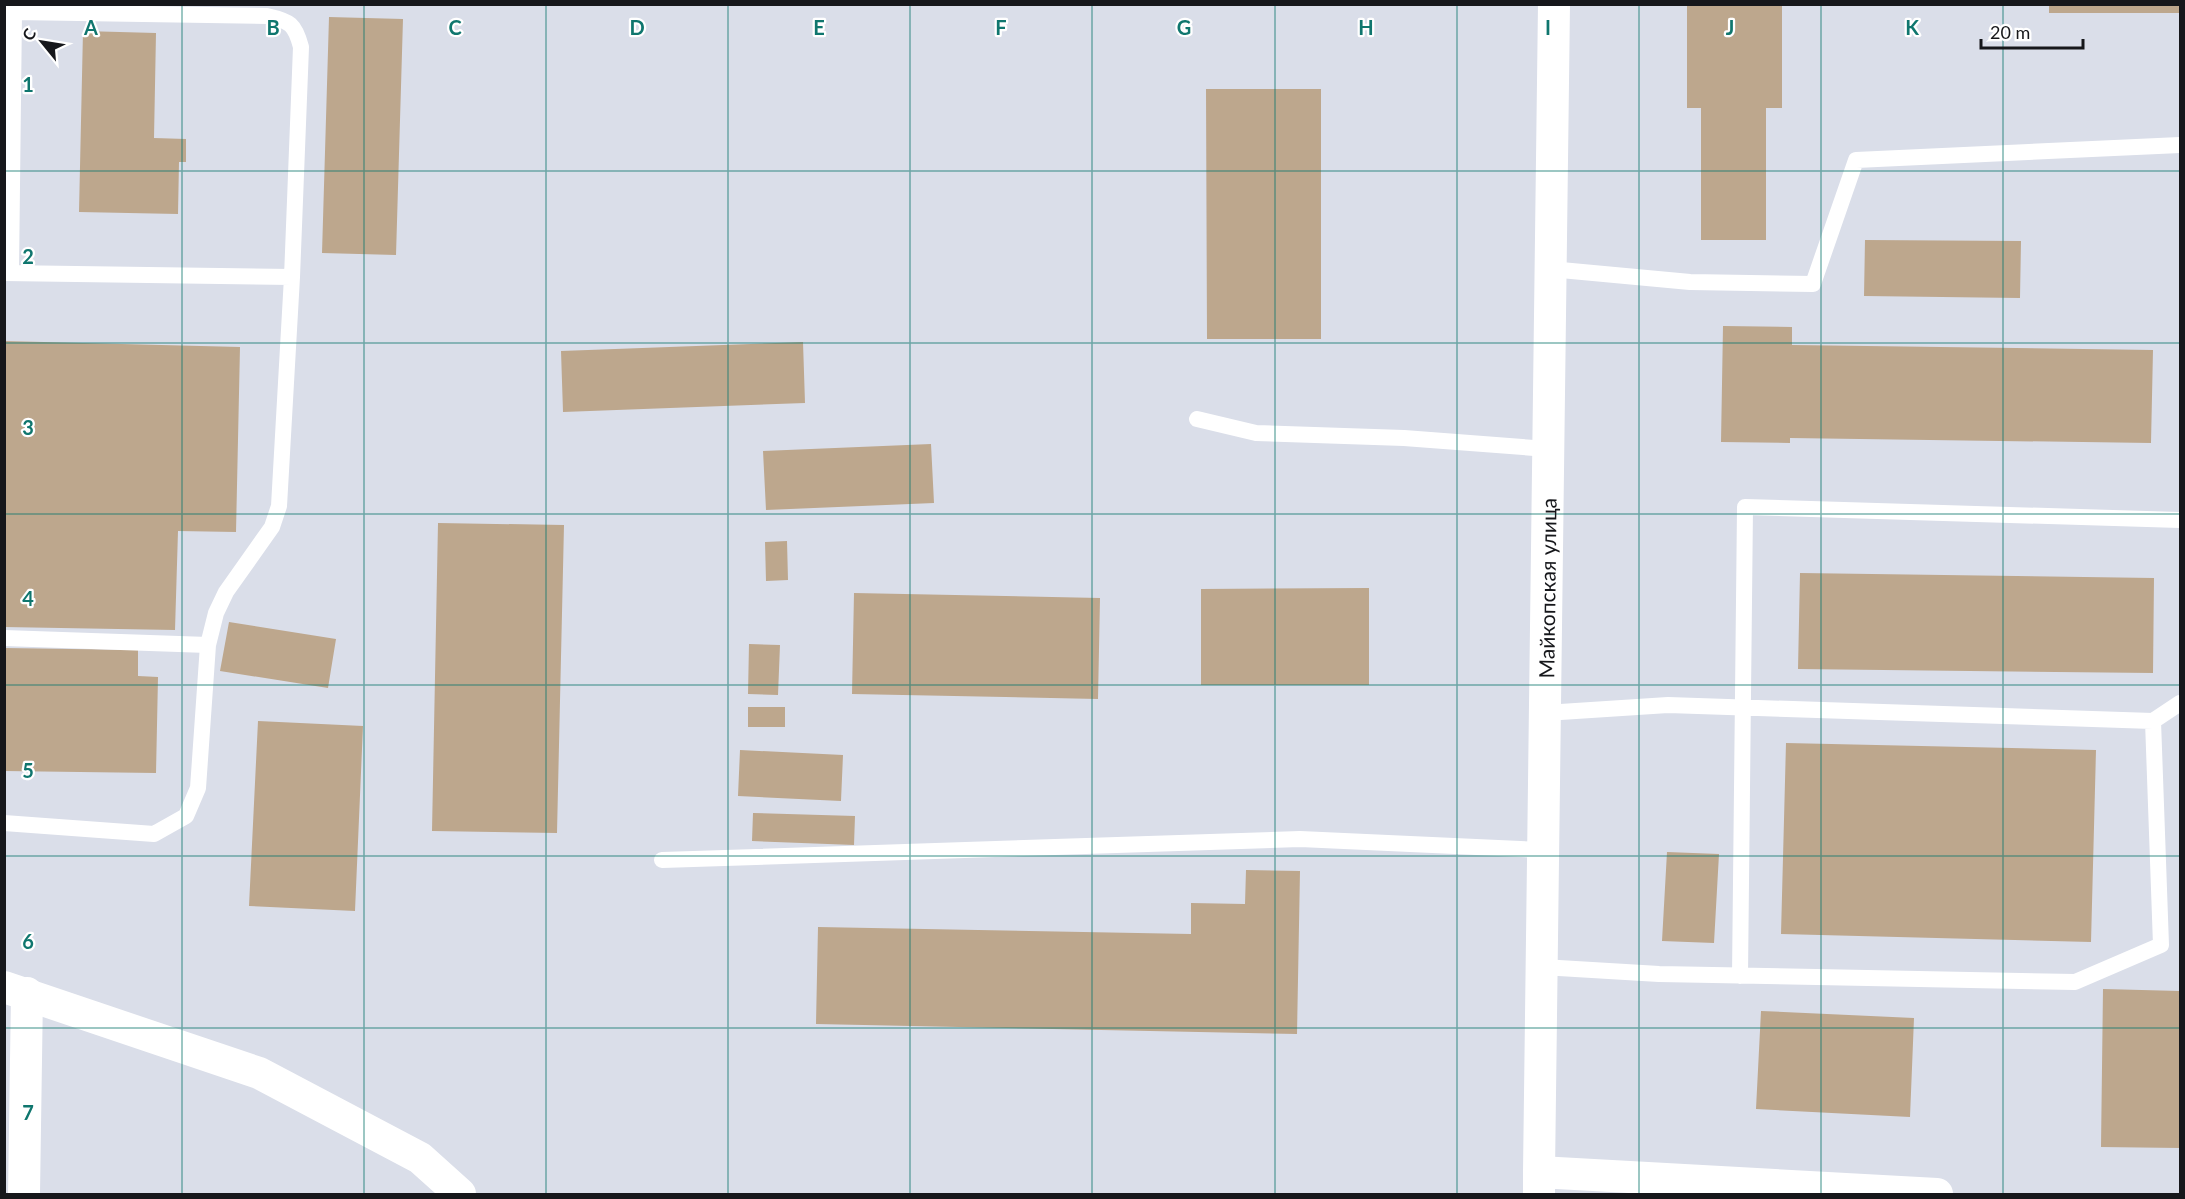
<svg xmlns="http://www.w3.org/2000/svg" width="2185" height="1199" font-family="Lato,sans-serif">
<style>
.building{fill:#bda78d}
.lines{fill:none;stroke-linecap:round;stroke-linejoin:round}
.lane{stroke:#fff;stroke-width:16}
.street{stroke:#fff;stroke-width:32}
.grid{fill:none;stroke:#0f766e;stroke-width:1.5;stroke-opacity:0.55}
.labels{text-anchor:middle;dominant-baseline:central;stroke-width:4.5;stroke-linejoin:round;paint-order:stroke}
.street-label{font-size:21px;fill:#16171b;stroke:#fff}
.grid-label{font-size:20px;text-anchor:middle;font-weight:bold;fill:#0f766e;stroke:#fff;stroke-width:4.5;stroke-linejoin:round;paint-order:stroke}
</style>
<rect width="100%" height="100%" fill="#dadee9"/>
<path class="building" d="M1687 4H1782V108H1766V240H1701V108H1687Z
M2049 4H2180V13H2049Z
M329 17 403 19 396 255 322 253Z
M83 31 156 33 154 138 186 139V162H179L178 214 79 212Z
M1206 89H1321V339H1207Z
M1865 240 2021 241 2020 298 1864 296Z
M1723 326 1792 327V345L2153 350 2151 443 1790 438V443L1721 442Z
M4 341 240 347 236 532 178 531 175 630 4 627Z
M803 342 805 403 563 412 561 351Z
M931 444 934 503 766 510 763 451Z
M438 523 564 525 557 833 432 831Z
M787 541 788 580 766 581 765 542Z
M1800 573 2154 578 2153 673 1798 669Z
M1369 588V685H1201V589Z
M854 593 1100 598 1098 699 852 694Z
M229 622 336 639 328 688 220 671Z
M749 644 780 645 778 695 748 694Z
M4 648 138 650V676L158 677 156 773 4 771Z
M748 707H785V727H748Z
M258 721 363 726 355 911 249 906Z
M1786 743 2096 750 2091 942 1781 934Z
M740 750 843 755 841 801 738 796Z
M753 813 855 816 854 845 752 841Z
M1667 852 1719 854 1714 943 1662 941Z
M1246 870 1300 871 1297 1034 816 1024 818 927 1191 934V903L1245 904Z
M2103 989 2180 991V1148L2101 1147Z
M1761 1011 1914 1018 1910 1117 1756 1109Z"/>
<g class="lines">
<path class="lane" d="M6 4 14 12 11 273
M1550 269 1690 282 1813 284 1856 160 2180 145
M4 273 292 277
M1197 419 1256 433 1404 438 1548 449
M4 638 208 645
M1545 713 1668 705 2153 721 2180 703
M4 823 154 834 186 816 198 788 208 645 216 613 226 592 272 527 279 506 292 277 301 47C295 24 290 21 267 16L14 12
M662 860 1300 839 1543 850
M1542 967 1659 974 2075 982 2161 945 2153 721
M1740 976 1745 507 2180 520"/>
<g class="street">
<path d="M4 987 259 1073 420 1158 460 1194"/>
<path id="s1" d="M1539 1172 1554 4"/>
<path d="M24 1194 27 993"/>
<path d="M1539 1194V1172L1937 1194"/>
</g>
</g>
<path class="grid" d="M182 4V1194M364 4V1194M546 4V1194M728 4V1194M910 4V1194M1092 4V1194M1275 4V1194M1457 4V1194M1639 4V1194M1821 4V1194M2003 4V1194M4 171H2180M4 343H2180M4 514H2180M4 685H2180M4 856H2180M4 1028H2180"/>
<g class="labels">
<g class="street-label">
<text stroke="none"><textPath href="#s1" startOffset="584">Майкопская улица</textPath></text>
</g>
</g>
<g class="grid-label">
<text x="91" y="35">A</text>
<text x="273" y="35">B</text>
<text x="455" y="35">C</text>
<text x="637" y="35">D</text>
<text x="819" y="35">E</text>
<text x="1001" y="35">F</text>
<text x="1184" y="35">G</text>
<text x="1366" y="35">H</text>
<text x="1548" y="35">I</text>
<text x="1730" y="35">J</text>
<text x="1912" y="35">K</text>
<text x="28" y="92">1</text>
<text x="28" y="264">2</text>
<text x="28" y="435">3</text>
<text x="28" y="606">4</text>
<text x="28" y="778">5</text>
<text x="28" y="949">6</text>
<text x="28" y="1120">7</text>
</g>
<rect width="2185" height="1199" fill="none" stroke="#16171b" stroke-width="12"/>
<g transform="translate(42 42) rotate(300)" stroke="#ffffff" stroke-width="4.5" paint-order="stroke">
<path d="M0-4.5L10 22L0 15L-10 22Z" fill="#16171b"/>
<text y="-9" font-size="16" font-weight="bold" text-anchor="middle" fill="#16171b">С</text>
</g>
<path d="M1981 39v9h102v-9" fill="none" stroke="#16171b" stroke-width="3"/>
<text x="1990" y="39" font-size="18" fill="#16171b" stroke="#ffffff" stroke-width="4.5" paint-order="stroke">20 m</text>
</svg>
